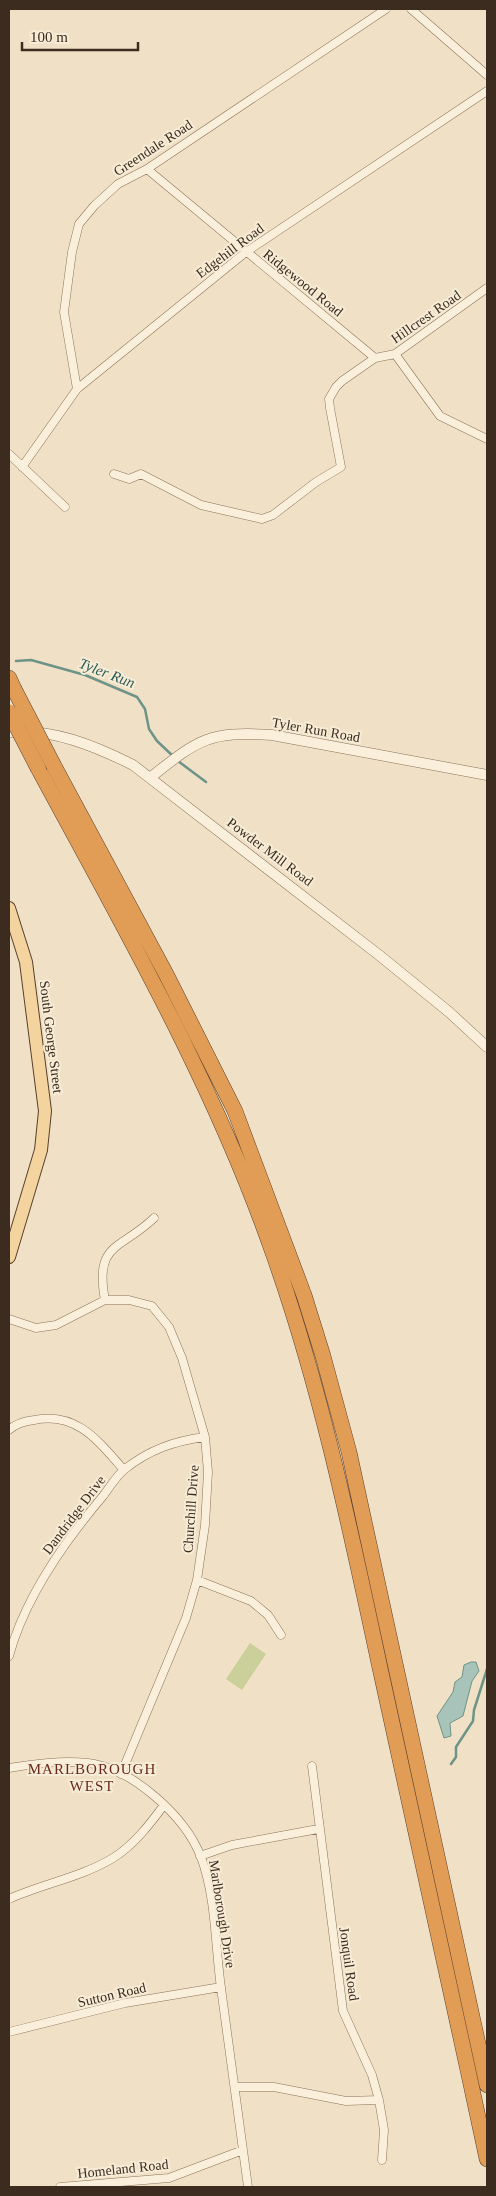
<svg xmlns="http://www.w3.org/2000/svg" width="496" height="2196" font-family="'Times New Roman',serif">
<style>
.green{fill:#cbcf9a}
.water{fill:#a8c3ba;stroke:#6e9387}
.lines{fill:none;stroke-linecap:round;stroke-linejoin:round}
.stream{stroke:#6e9387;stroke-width:2.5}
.minor-casing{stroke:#8c735b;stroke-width:9}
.tertiary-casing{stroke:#8c735b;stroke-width:11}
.primary-casing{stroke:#5a412f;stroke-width:14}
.motorway-casing{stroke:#5a412f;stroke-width:16}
.minor{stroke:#faefda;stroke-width:8}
.tertiary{stroke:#faefda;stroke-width:10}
.primary{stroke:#f3d49e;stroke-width:12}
.motorway{stroke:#e19c56;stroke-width:15}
.motorway-bridge-casing{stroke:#5a412f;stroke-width:16;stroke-linecap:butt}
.motorway-bridge{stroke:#e19c56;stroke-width:15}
.labels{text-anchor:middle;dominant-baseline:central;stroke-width:4;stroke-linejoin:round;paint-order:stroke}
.street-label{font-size:14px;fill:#3c2c1f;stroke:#f7ecd6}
.water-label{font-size:15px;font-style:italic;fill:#2e5c57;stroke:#f7ecd6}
.neighbourhood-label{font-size:15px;letter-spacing:1px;fill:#6a291d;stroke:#f7ecd6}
</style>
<rect width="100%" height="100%" fill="#f0e1c6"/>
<path class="green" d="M250 1643 266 1654 242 1690 226 1679Z"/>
<path class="water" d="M471 1662H476L479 1671 472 1681 463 1716 450 1723 451 1736 444 1738 437 1716 453 1692 455 1682 462 1677 464 1665Z"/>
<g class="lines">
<path class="stream" d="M16 661 31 660 85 675 137 697 145 709 149 729 157 741 174 757
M178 761 206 782
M451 1764 456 1757V1747L473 1721 474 1710 487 1669"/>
<defs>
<path id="minor" d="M411 9 487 75
M147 169 375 358
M395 354 440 416 487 439
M77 389 64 312 72 252 79 224 94 206 118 184 147 169 386 9
M9 454 65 507
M22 467 77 389 246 252 487 91
M114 474 129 479 141 474 201 505 262 519 273 515 316 482 341 467 330 408 329 399 336 387 342 381 375 358 395 354 487 288
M105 1300C94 1242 121 1250 154 1218
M9 1319 36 1328 56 1325 105 1300H129L152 1306 169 1327 182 1358 205 1437 208 1472 205 1525 197 1580 186 1618 121 1774
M9 1430C15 1424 26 1421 34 1420 77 1411 99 1442 124 1470
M197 1580 251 1601 268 1615 281 1635
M9 1656C25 1597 64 1542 103 1496 110 1487 116 1476 125 1469 149 1450 174 1441 205 1437
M312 1766 343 2011 372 2075 379 2100 384 2130 382 2160
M9 1768C35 1764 61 1760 88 1763 132 1768 185 1816 201 1857 216 1897 215 1945 221 1988 230 2054 239 2121 248 2187
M200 1856 232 1845 318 1829
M9 1899C42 1884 82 1877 113 1858 134 1845 150 1824 164 1805
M9 2032 125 2003 221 1987
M235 2087H274L346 2101 379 2100
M60 2187 169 2178 243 2150"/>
<path id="tertiary" d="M9 732C52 728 95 746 133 765L379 955 449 1012 487 1047
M151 777C199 739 209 731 272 735L487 775"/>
<path id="primary" d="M9 908 26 962 45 1111 41 1150 9 1257"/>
<path id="motorway" d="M9 678 14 689
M54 766 166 974 235 1111 304 1295 323 1356 349 1452 487 2085
M38 768C123 926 214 1083 273 1253 321 1388 350 1528 380 1668 416 1831 452 1995 487 2159"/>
</defs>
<use href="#minor" class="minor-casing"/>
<use href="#tertiary" class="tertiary-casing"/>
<use href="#primary" class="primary-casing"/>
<use href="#motorway" class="motorway-casing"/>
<use href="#minor" class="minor"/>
<use href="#tertiary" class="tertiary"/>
<use href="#primary" class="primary"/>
<use href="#motorway" class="motorway"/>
<defs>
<path id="motorway-bridge" d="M14 689 54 766
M9 712 38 768"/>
</defs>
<use href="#motorway-bridge" class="motorway-bridge-casing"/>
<use href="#motorway-bridge" class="motorway-bridge"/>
</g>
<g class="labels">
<g class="street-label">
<text transform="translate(153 148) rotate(-33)">Greendale Road</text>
<text transform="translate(230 251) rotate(-37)">Edgehill Road</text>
<text transform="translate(303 283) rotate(39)">Ridgewood Road</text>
<text transform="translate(426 317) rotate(-35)">Hillcrest Road</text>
<text transform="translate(316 730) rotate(10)">Tyler Run Road</text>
<text transform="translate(270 852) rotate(37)">Powder Mill Road</text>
<text transform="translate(51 1037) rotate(83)">South George Street</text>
<text transform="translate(191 1509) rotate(-86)">Churchill Drive</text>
<text transform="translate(74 1515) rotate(-53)">Dandridge Drive</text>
<text transform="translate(222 1914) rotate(81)">Marlborough Drive</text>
<text transform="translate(349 1964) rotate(82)">Jonquil Road</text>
<text transform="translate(112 1995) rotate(-13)">Sutton Road</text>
<text transform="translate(123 2169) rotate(-6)">Homeland Road</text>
</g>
<g class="water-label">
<text transform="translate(107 673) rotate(21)">Tyler Run</text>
</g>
<g class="neighbourhood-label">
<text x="92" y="1769">MARLBOROUGH<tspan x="92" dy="17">WEST</tspan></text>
</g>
</g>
<rect width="496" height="2196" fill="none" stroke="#3c2c1f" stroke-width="20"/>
<path d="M22 42v8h116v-8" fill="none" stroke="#3c2c1f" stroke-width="2.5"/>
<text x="30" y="42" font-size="15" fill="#3c2c1f" stroke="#f7ecd6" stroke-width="4" paint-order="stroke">100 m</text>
</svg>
